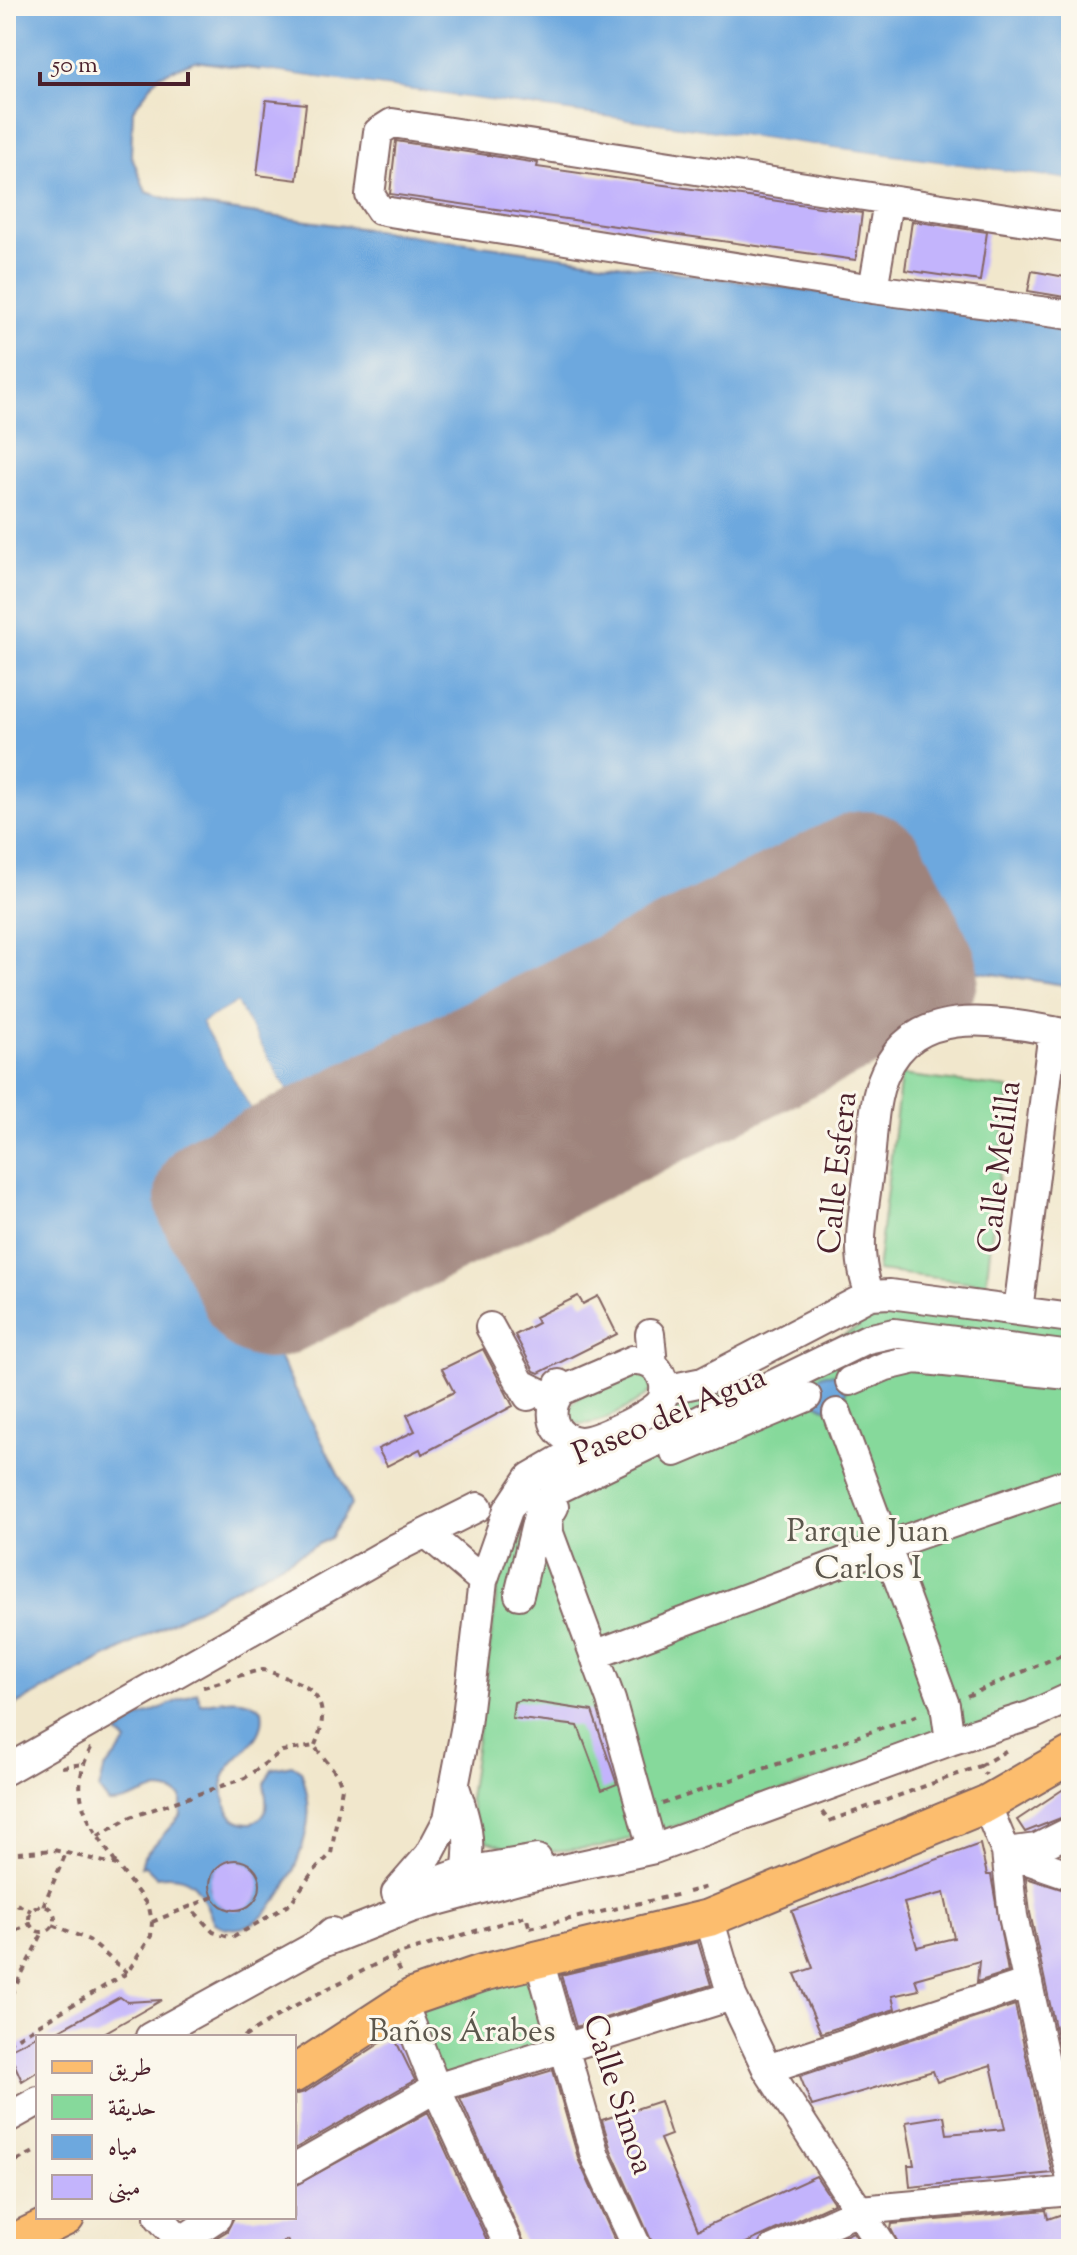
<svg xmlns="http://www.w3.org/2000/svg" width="1077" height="2255" font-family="'Sorts Mill Goudy',Amiri,serif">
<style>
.green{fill:#86d99b;stroke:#687c63;stroke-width:2}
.water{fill:#6da8de;stroke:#5c6484;stroke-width:2;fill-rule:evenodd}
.pier{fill:#f1e7cc}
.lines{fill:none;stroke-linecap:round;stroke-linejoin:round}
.runway{stroke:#9e837c;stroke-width:134}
.building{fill:#c3b4fc;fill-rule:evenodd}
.minor-casing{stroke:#846563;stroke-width:32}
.major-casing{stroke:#846563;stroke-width:40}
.path{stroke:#846563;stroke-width:4;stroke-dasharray:6 6;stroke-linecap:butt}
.minor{stroke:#fff;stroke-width:28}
.major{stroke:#fcbd6e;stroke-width:36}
.labels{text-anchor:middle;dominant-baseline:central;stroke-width:6;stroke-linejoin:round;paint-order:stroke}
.street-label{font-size:32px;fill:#4a1f2b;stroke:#fbf7ec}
.park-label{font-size:32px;fill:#5c574d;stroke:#fbf7ec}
</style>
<rect width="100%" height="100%" fill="#fbf7ec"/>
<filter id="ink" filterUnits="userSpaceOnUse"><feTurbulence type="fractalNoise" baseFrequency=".0125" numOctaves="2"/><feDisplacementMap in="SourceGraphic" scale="16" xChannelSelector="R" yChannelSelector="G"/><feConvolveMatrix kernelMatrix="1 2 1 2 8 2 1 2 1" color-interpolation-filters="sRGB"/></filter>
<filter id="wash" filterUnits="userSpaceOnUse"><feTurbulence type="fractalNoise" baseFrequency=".006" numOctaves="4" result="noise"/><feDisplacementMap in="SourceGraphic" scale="32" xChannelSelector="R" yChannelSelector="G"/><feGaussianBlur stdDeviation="1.8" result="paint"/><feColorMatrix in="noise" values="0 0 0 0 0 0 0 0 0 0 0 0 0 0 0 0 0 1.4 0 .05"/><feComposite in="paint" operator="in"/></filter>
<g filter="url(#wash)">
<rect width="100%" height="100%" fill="#f1e7cc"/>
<path class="green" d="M901 1075 1009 1088 986 1284 877 1271Z
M889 1300 1071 1324V1694L690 1822 601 1847 541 1852 513 1850 487 1841 479 1832 469 1799 501 1562 529 1495 656 1421 688 1395 717 1384 724 1399 859 1327 854 1316Z
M648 1371 652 1390C636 1405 575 1443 565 1412 582 1388 619 1373 648 1371Z
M533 1972 555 2043 437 2080 410 2009Z"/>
<path class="water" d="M6 6H1071V180L195 61 159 75 133 110 131 154 146 192 186 204 1071 327V986L929 964 876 861 868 858 312 1133 236 1003 202 1023 277 1153 200 1191 199 1199 344 1485 351 1505 330 1538 6 1710Z
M812 1391a17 17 0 1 1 34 0a17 17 0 1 1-34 0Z
M197 1692 201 1704C221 1700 247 1694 262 1710 268 1743 233 1753 223 1778 223 1799 225 1824 252 1823 272 1814 266 1801 264 1783L272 1769 292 1765 301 1771C306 1786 310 1804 308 1820 304 1859 266 1952 214 1923 200 1892 196 1871 156 1877L145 1866 141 1867 144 1856 181 1815V1797C154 1778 135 1805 109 1803L99 1790 104 1770 127 1742 118 1734 138 1718ZM229 1861 244 1862 258 1877 256 1898 241 1909 221 1906 210 1888 214 1871Z"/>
<path class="pier" d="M260 70 1042 176 1071 180V184L262 74Z
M236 1003 312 1133 309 1135 235 1008 207 1024 280 1151 277 1153 202 1023Z"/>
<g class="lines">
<path class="runway" d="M864 878 911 973 269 1292 222 1197Z"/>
</g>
<g id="blocks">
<path class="building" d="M266 100 306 104 297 180 257 175Z
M396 141 538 163 537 167 862 213 856 260 390 194Z
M912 221 987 232 980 281 905 270Z
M1032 271 1071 278V298L1028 291Z
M578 1296 583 1304 598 1296 617 1334 539 1373 534 1371 515 1335 538 1323 535 1317Z
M483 1349 513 1406 422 1454 420 1449 387 1466 378 1449 415 1431 407 1415 454 1392 442 1369Z
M521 1700 592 1711 617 1784 602 1790 578 1726 512 1718 514 1702Z
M1071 1784V1814L1025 1832 1017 1820Z
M980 1844 987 1875H991L1008 1972 977 1982 979 1961 915 1979 919 1990 892 1996 895 2009 821 2033 795 1974 813 1968 792 1911ZM944 1893 954 1938 917 1947 904 1903Z
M210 1885a25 25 0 1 1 50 0a25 25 0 1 1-50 0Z
M1026 1878 1071 1892V2100L1030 1913Z
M698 1942 711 1985 576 2027 561 1975Z
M120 1997 127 2002 162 2000 97 2037H47Z
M1015 2005 1052 2173 910 2187 908 2165H914L906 2122 944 2116 947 2134 1005 2129 991 2065 937 2082 933 2071 812 2106 800 2076Z
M38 2035V2071L22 2081 8 2050Z
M393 2035 415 2080 294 2149V2095L305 2092Z
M553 2070 579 2161 619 2249H527L460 2098Z
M660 2101 671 2135 660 2139 698 2230 816 2176 834 2203 733 2249H655L611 2150 602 2120Z
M428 2112 491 2249H292L287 2240 270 2249H210L206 2244 227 2231 234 2217H294V2186Z
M1046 2210 1048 2219 1071 2211V2249H901L891 2229 892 2224Z
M853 2232 864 2249H815Z"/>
</g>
</g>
<g filter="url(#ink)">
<use href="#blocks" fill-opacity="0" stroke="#846563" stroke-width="2"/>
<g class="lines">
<defs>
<path id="minor" d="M1071 228 392 123 378 132 370 195 380 210 390 212 873 289 1071 315
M873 289 888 202
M870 1295C853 1250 864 1215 869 1169 873 1139 872 1101 885 1073 918 998 1009 1024 1071 1034
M1018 1311 1053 1031
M490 1327 528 1396
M650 1334 653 1365
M633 1360C646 1359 658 1365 662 1378 666 1387 665 1399 657 1406 644 1417 595 1442 579 1441 551 1438 546 1410 561 1391Z
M850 1381 886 1366 916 1359 1068 1375
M520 1383 554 1400 559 1384
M664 1390 703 1382 870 1295 890 1294 1071 1318
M837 1413 945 1705 950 1741
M675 1452 807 1397
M554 1507 548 1517 549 1533 611 1700 648 1833
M426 1533 483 1581
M519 1595 539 1511 556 1490 867 1339 894 1333 1071 1356
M594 1655 886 1546 1071 1482
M6 1770 398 1547 478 1507
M986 1804 1006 1852 1013 1916 1071 2179
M1006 1852 1037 1848 1071 1831
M1010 1854 1071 1875
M454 1880 466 1871C472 1840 466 1820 456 1790
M411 1891 466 1871 537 1859
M396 1893 429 1855 448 1819 466 1725 483 1581 508 1510 530 1477 599 1437
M709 1918 732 1996 767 2069 884 2249
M317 1945 411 1908 522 1878 654 1849 950 1741 1032 1715 1071 1697
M539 1960 595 2156 638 2249
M403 2003 436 2088 510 2249
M150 2037 317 1945 332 1932
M767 2069 1028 1983
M6 2119 38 2101
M294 2169 436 2088 732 1996
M159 2217 188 2249
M181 2241 217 2217
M773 2249 860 2210 1071 2191"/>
<path id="major" d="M294 2074 412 1997 482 1973 709 1918 986 1804 1071 1755
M6 2246 66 2217"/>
</defs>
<use href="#minor" class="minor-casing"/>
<use href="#major" class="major-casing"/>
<path class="path" d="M203 1687C216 1684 254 1670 263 1670 270 1671 280 1676 287 1678 323 1690 329 1713 315 1745
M967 1696 1071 1651
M91 1748C65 1797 91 1825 117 1865
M980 1766 1009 1749
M62 1767 83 1764
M662 1804 922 1714
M822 1812 829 1821 980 1766 986 1775
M98 1836 131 1817 245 1778 282 1751 314 1746 337 1774 342 1787 331 1854 312 1873 290 1904 232 1938 213 1932 189 1906
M6 1854 54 1850 117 1865 149 1907 152 1922 151 1936 127 1973 6 2044
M688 1892 707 1887
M6 1899 31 1911
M43 1906 67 1851
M29 1919a13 13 0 1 1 26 0a13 13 0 1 1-26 0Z
M152 1922 213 1897
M53 1925 89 1940 127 1973
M530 1928 680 1894
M6 1936 30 1924
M392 1956 526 1916 530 1929
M6 2005 43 1932
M244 2037 292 2007 392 1956 401 1975
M6 2166 38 2150"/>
<use href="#minor" class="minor"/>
<use href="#major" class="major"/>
</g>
</g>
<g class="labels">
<g class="street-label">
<text transform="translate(1001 1167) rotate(-83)">Calle Melilla</text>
<text transform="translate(839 1173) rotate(-84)">Calle Esfera</text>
<text transform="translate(670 1417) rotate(-23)">Paseo del Agua</text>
<text transform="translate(617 2095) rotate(72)">Calle Simoa</text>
</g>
<g class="park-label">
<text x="868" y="1533">Parque Juan<tspan x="868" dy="37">Carlos I</tspan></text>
<text x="462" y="2033">Baños Árabes</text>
</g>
</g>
<rect width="1077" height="2255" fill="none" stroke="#fbf7ec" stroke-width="32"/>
<rect x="36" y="2035" width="260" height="184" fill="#fbf7ec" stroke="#b4a19f" stroke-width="2"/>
<rect x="52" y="2061" width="40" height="12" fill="#fcbd6e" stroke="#b4a19f" stroke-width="2"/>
<text x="108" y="2075" font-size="24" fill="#4a1f2b">طريق</text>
<rect x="52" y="2095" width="40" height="24" fill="#86d99b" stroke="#b4a19f" stroke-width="2"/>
<text x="108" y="2115" font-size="24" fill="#4a1f2b">حديقة</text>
<rect x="52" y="2135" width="40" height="24" fill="#6da8de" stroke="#b4a19f" stroke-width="2"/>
<text x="108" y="2155" font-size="24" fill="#4a1f2b">مياه</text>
<rect x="52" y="2175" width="40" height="24" fill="#c3b4fc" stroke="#b4a19f" stroke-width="2"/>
<text x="108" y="2195" font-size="24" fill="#4a1f2b">مبنى</text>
<path d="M40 72v12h148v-12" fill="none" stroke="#4a1f2b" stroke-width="4"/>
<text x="52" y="72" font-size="24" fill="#4a1f2b" stroke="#fbf7ec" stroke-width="6" paint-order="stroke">50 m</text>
</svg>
